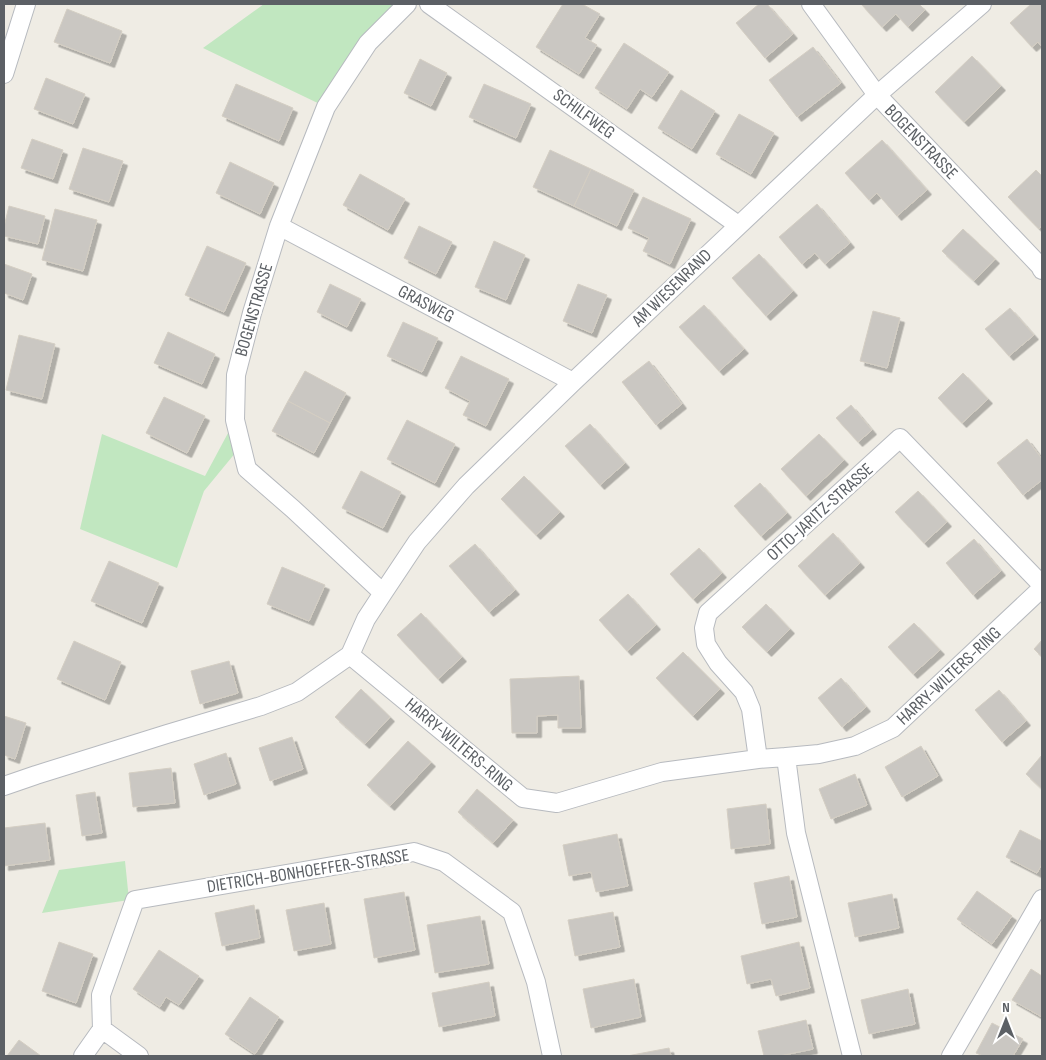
<svg xmlns="http://www.w3.org/2000/svg" width="1046" height="1060" font-family="'Sofia Sans Condensed',sans-serif">
<style>
.green{fill:#c1e7c0}
.building{fill:#cac7c2;stroke:#d4cec3;filter:url(#shadow)}
.lines{fill:none;stroke-linecap:round;stroke-linejoin:round}
.minor-casing{stroke:#b7babf;stroke-width:20}
.minor{stroke:#fff;stroke-width:18}
.labels{text-anchor:middle;dominant-baseline:central;stroke-width:5;stroke-linejoin:round;paint-order:stroke}
.street-label{font-size:18px;fill:#5c6065;stroke:#fff}
</style>
<defs>
<filter id="shadow"><feDropShadow dx="4.5" dy="4.5" stdDeviation="0" flood-color="#0004"/></filter>
</defs>
<rect width="100%" height="100%" fill="#efece4"/>
<path class="green" d="M264 4H407L326 107 203 48Z
M235 420 241 446 204 491 177 568 80 529 102 434 205 476Z
M125 861 129 900 42 913 59 870Z"/>
<path class="building" d="M563 4H582L600 14 585 38 597 45 579 74 536 47Z
M759 4H767L793 34 765 58 736 23Z
M861 4H919L925 10 908 27 896 14 882 27Z
M1031 4H1042V47L1038 42 1032 47 1010 23Z
M67 9 122 31 110 63 54 42Z
M624 43 669 72 652 97 640 89 627 109 595 88Z
M813 47 841 83 797 117 769 80Z
M972 56 1001 86 964 122 935 92Z
M420 59 447 73 431 106 404 93Z
M46 78 85 94 73 124 34 109Z
M236 84 293 108 279 141 222 116Z
M484 84 531 104 516 138 469 117Z
M681 90 715 111 692 149 658 128Z
M739 114 774 133 751 174 716 154Z
M32 139 63 150 53 179 21 168Z
M882 140 927 190 897 216 877 193 869 200 845 173Z
M83 148 123 161 109 202 69 189Z
M550 150 591 169 574 206 533 187Z
M230 162 274 183 260 214 216 193Z
M591 169 634 190 617 226 574 206Z
M1036 170 1042 176V225L1039 229 1008 197Z
M360 174 405 199 388 230 343 205Z
M643 197 691 219 670 264 643 251 649 238 628 228Z
M817 204 850 243 825 264 815 253 802 264 779 237Z
M9 206 45 216 38 244 4 236V227Z
M55 209 97 220 83 271 42 260Z
M419 226 452 242 436 274 404 258Z
M963 229 995 259 974 281 942 251Z
M494 241 525 255 506 300 475 287Z
M207 246 246 263 224 312 185 295Z
M759 254 793 291 766 316 732 278Z
M4 264 32 274 23 300 4 293Z
M330 284 361 299 347 327 317 312Z
M578 284 607 295 592 333 563 321Z
M704 305 744 349 719 371 679 327Z
M1010 308 1034 335 1009 356 985 329Z
M873 311 900 318 887 368 860 361Z
M403 322 438 338 422 372 387 356Z
M168 332 215 354 202 384 154 363Z
M19 335 55 344 42 399 6 390Z
M461 356 509 379 486 426 463 415 470 401 445 388Z
M649 361 682 404 656 425 622 382Z
M305 371 346 393 330 423 288 401Z
M963 373 988 399 962 423 938 398Z
M164 397 205 416 187 453 146 433Z
M288 401 330 423 314 453 272 431Z
M851 405 872 430 858 442 836 418Z
M407 420 455 444 435 483 387 459Z
M590 424 625 463 600 485 565 446Z
M819 434 844 460 806 496 781 469Z
M1027 439 1042 459V480L1023 495 997 463Z
M361 471 401 492 383 528 342 508Z
M524 476 560 512 536 535 501 499Z
M760 483 787 513 761 536 734 506Z
M918 491 947 522 924 543 895 512Z
M833 533 860 563 825 595 798 566Z
M974 539 1001 571 973 595 946 563Z
M475 544 515 590 489 612 449 566Z
M699 548 722 573 693 599 670 574Z
M109 561 159 583 142 623 91 601Z
M282 567 325 585 309 621 267 604Z
M628 594 656 625 627 651 599 620Z
M766 604 790 629 767 652 742 627Z
M421 613 462 657 438 679 397 635Z
M914 623 940 650 913 674 888 647Z
M1042 640V657L1034 649Z
M74 641 121 662 105 700 57 679Z
M683 652 720 689 693 716 656 678Z
M229 661 238 693 200 704 191 671Z
M579 676 581 728H558V715L537 716V733H512L510 679Z
M841 678 866 707 842 727 818 698Z
M361 689 390 717 365 744 335 717Z
M999 690 1026 721 1002 742 975 710Z
M4 716 26 723 15 759 4 755Z
M292 737 303 769 270 781 259 748Z
M408 741 431 762 390 806 367 785Z
M921 746 938 776 902 797 885 767Z
M226 753 236 784 204 795 194 764Z
M1042 755V789L1026 774Z
M171 768 175 803 133 807 129 773Z
M855 774 867 805 831 819 819 789Z
M477 789 513 820 493 843 458 812Z
M95 792 102 833 82 836 76 795Z
M766 804 770 844 731 849 727 809Z
M45 823 50 860 4 866V828Z
M1020 830 1042 841V864L1037 873 1006 857Z
M617 834 628 886 596 892 591 872 569 876 563 845Z
M789 876 797 917 762 924 754 883Z
M977 891 1012 916 992 944 957 919Z
M404 892 415 950 374 958 364 899Z
M892 894 899 928 855 937 848 903Z
M324 903 331 944 294 951 286 910Z
M254 905 260 938 222 946 215 913Z
M613 912 620 947 575 956 568 920Z
M480 916 489 964 435 973 427 925Z
M59 942 93 954 76 1003 42 991Z
M799 942 810 988 776 996 771 979 747 984 741 956Z
M159 950 199 976 179 1005 166 997 160 1007 133 989Z
M1031 969 1042 976V1017L1012 1000Z
M634 979 641 1017 591 1028 583 989Z
M489 982 495 1016 439 1027 432 993Z
M908 989 915 1024 869 1034 861 1000Z
M250 997 279 1017 255 1054 225 1034Z
M806 1020 813 1049 779 1056H764L758 1031Z
M992 1023 1023 1039 1013 1056H983L976 1053Z
M19 1040 41 1056H7Z
M669 1048 671 1056H627Z"/>
<g class="lines">
<defs>
<path id="minor" d="M429 4 738 225
M811 4 877 95 1040 266 1042 270
M4 74 26 4
M279 226 573 382
M383 593 293 509 247 469 235 420 236 375 252 313 279 226 326 107 368 43 407 4
M350 655 523 798 557 803 662 772 758 759 786 757
M758 759 751 709 744 692 718 663 706 644 704 628 708 613 900 438 1042 585
M4 786 36 775 167 734 261 706 297 692 350 655 366 619 383 593 417 542 466 486 573 382 877 95 982 4
M102 1029 139 1056
M83 1056 102 1029 101 995 135 900 414 852 444 862 512 912 536 982 552 1056
M852 1056 796 833 786 757 819 754 855 746 893 728 1042 588
M951 1056 1042 899"/>
</defs>
<use href="#minor" class="minor-casing"/>
<use href="#minor" class="minor"/>
</g>
<g class="labels">
<g class="street-label">
<text transform="translate(584 114) rotate(36)">SCHILFWEG</text>
<text transform="translate(921 142) rotate(46)">BOGENSTRASSE</text>
<text transform="translate(672 288) rotate(-44)">AM WIESENRAND</text>
<text transform="translate(426 304) rotate(28)">GRASWEG</text>
<text transform="translate(254 310) rotate(-74)">BOGENSTRASSE</text>
<text transform="translate(820 512) rotate(-42)">OTTO-JARITZ-STRASSE</text>
<text transform="translate(949 676) rotate(-43)">HARRY-WILTERS-RING</text>
<text transform="translate(459 745) rotate(40)">HARRY-WILTERS-RING</text>
<text transform="translate(308 871) rotate(-9)">DIETRICH-BONHOEFFER-STRASSE</text>
</g>
</g>
<rect width="1046" height="1060" fill="none" stroke="#5c6065" stroke-width="10"/>
<g transform="translate(1006 1020)" stroke="#ffffff" stroke-width="4" paint-order="stroke">
<path d="M0-4L9 19L0 12L-9 19Z" fill="#5c6065"/>
<text y="-8" font-size="14" font-weight="bold" text-anchor="middle" fill="#5c6065">N</text>
</g>
</svg>
